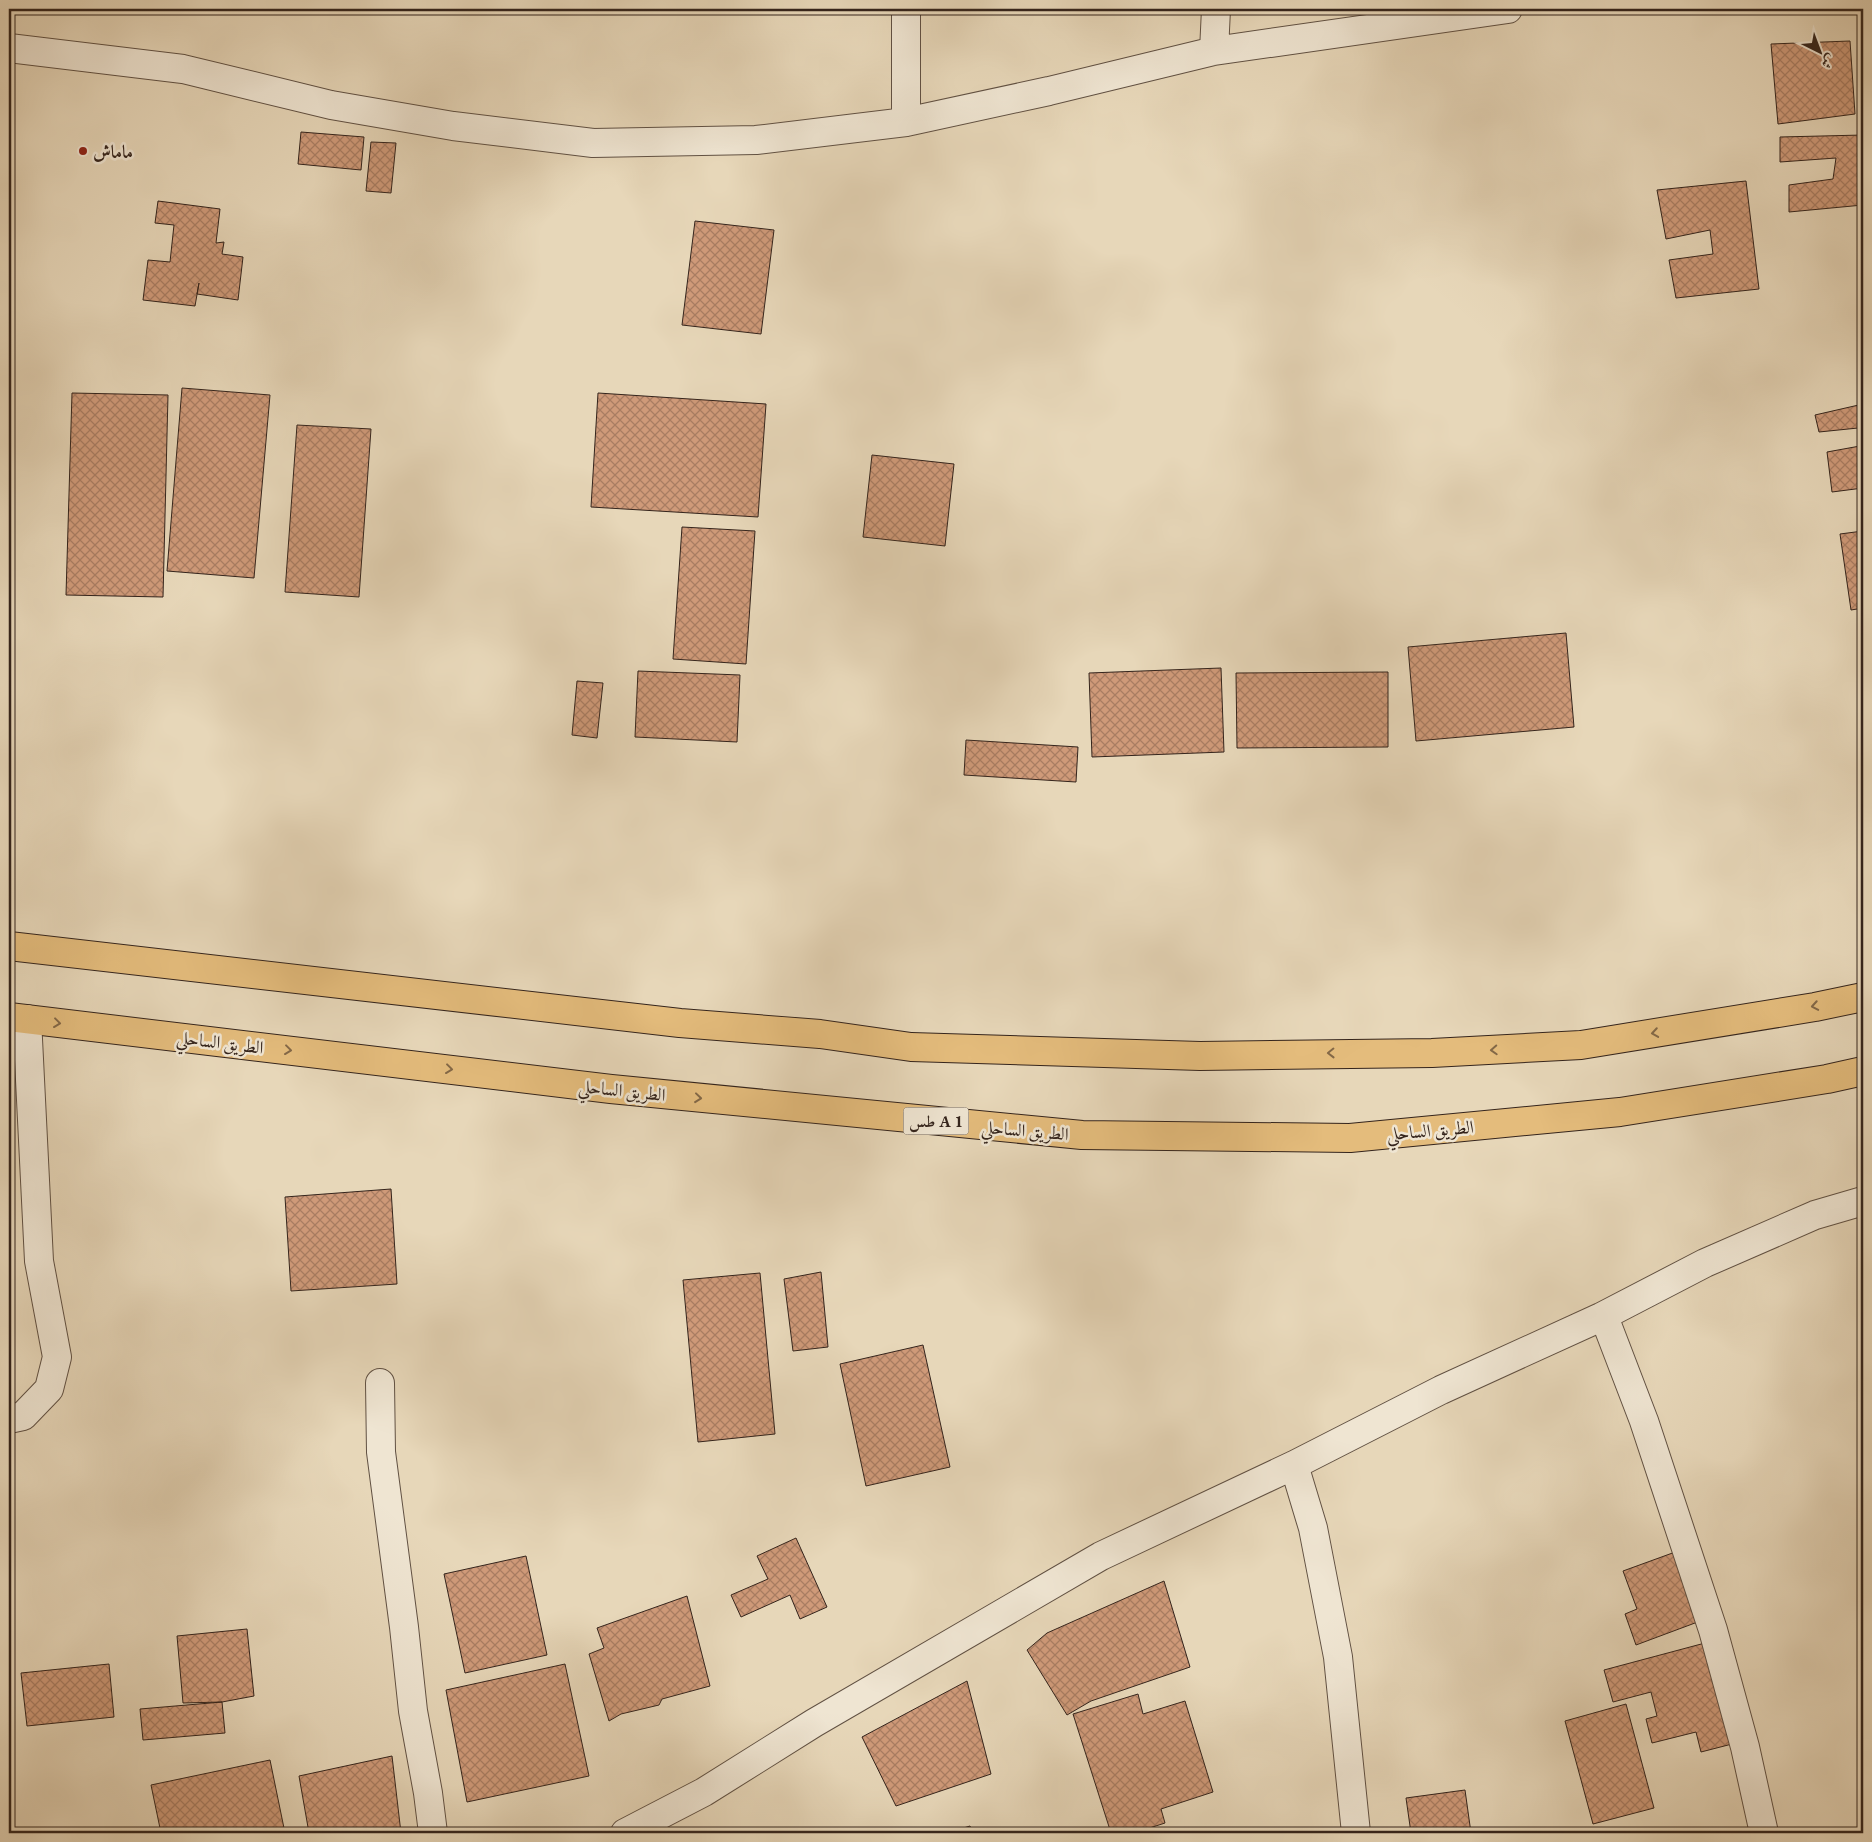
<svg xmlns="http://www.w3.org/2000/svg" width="1872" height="1842" font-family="'EB Garamond',Amiri,serif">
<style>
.building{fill:url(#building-cross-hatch);stroke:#34241c}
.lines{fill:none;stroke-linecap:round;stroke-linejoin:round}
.minor-casing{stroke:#615143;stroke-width:30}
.trunk-casing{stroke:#34241c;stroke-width:30}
.minor{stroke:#efe5d2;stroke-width:28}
.trunk{stroke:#e4bc7c;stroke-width:28}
.oneway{stroke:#836847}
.poi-dot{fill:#8f2418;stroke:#efe5d2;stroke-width:2}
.labels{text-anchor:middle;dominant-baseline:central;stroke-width:5;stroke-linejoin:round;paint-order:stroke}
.shield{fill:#efe5d2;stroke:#6c5e53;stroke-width:1}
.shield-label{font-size:16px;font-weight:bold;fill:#34241c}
.poi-label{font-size:18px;font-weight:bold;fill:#34241c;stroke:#efe5d2;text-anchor:start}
.street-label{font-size:18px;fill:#34241c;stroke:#efe5d2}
</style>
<defs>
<pattern id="building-cross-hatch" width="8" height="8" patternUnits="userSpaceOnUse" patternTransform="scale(1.25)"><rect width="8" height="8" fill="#cf9a79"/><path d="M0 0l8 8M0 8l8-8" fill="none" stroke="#a97d62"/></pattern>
</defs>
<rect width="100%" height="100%" fill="#e7d7b9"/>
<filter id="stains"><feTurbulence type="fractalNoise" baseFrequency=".004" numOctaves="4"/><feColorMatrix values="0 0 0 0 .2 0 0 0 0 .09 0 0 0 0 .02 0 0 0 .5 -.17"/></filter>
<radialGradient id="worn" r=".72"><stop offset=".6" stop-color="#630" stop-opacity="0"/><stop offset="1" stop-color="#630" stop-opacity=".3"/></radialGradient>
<path class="building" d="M1850 41 1855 114 1778 124 1771 44Z
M301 132 364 137 361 170 298 164Z
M1863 135V205L1789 212V185L1833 179 1836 158 1780 162V137Z
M371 142 396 143 391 193 366 191Z
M1746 181 1759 289 1676 298 1669 260 1713 254 1710 230 1666 239 1657 190Z
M158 201 220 209 216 243 224 242 222 254 243 257 238 300 197 294 199 283 195 306 143 300 148 260 170 262 174 225 155 223Z
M695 221 774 230 761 334 682 325Z
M182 388 270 395 254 578 167 571Z
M72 393 168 395 163 597 66 595Z
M598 393 766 404 758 517 591 507Z
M1863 404V488L1832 492 1827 452 1860 446 1858 428 1819 432 1815 415Z
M297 425 371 429 359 597 285 592Z
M872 455 954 464 945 546 863 537Z
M682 527 755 531 746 664 673 659Z
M1863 531V608L1851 610 1840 534Z
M1566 633 1574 727 1416 741 1408 647Z
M1221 668 1224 752 1092 757 1089 673Z
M638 671 740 675 737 742 635 737Z
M1388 672V747L1237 748 1236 673Z
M577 681 603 683 597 738 572 735Z
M966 740 1078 747 1076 782 964 775Z
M391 1189 397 1284 291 1291 285 1197Z
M821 1272 828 1347 793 1351 784 1279Z
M760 1273 775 1434 698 1442 683 1280Z
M923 1345 950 1467 866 1486 840 1364Z
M796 1538 827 1607 800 1619 790 1595 741 1617 731 1595 768 1579 757 1556Z
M1678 1551 1703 1620 1636 1645 1625 1614 1637 1609 1623 1571Z
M526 1556 547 1655 465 1673 444 1574Z
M1164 1581 1190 1667 1091 1701 1067 1715 1027 1650 1047 1633Z
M687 1596 710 1686 662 1699 659 1705 621 1714 609 1721 589 1654 604 1648 597 1628Z
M247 1629 254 1696 222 1702 183 1703 177 1636Z
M1705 1643 1732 1744 1701 1752 1696 1732 1652 1743 1646 1719 1657 1716 1651 1692 1613 1702 1604 1670Z
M109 1664 114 1717 27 1726 21 1673Z
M565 1664 589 1776 467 1802 446 1690Z
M967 1681 991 1774 896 1806 862 1737Z
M1138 1694 1143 1714 1185 1701 1213 1792 1161 1809 1165 1823 1134 1833H1111L1073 1714Z
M222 1702 225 1733 143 1740 140 1709Z
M1626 1704 1654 1808 1593 1824 1565 1721Z
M392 1756 401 1833H309L299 1776Z
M270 1760 285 1833H161L151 1785Z
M1465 1790 1471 1833H1411L1406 1798Z
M970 1826 973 1833H947Z"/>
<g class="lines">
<defs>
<path id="minor" d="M906 9V122
M9 48 183 69 331 105 453 126 593 143 756 140 906 122 1049 91 1214 51 1508 9
M1214 51 1216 9
M1601 1317 1608 1327 1644 1421 1713 1630 1745 1747 1764 1833
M380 1383 381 1452 404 1627 413 1711 428 1793 433 1833
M9 1419 23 1416 49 1389 57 1357 39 1261 27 1019
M1294 1465 1313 1528 1338 1657 1356 1833
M625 1833 704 1792 814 1723 1101 1556 1294 1465 1441 1390 1601 1317 1705 1263 1815 1215 1863 1201"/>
<path id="trunk" d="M9 946 680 1023 820 1034 911 1047 1200 1056 1432 1053 1581 1045 1815 1007 1863 997
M9 1017 611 1089 1082 1135 1350 1138 1620 1112 1827 1079 1863 1071"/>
</defs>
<use href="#minor" class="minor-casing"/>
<use href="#trunk" class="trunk-casing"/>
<use href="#minor" class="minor"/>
<use href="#trunk" class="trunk"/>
</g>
<defs><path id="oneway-chevron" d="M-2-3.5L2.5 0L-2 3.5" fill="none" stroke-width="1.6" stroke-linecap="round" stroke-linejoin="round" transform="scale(1.25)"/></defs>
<g class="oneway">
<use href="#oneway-chevron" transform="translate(1815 1006) rotate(170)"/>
<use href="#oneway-chevron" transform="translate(57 1023) rotate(7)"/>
<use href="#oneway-chevron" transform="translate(1655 1033) rotate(171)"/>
<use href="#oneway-chevron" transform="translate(288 1050) rotate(7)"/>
<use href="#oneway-chevron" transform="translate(1494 1050) rotate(177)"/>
<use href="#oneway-chevron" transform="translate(1331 1053) rotate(179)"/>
<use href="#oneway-chevron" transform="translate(449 1069) rotate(7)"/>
<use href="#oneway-chevron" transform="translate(698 1098) rotate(6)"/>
</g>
<circle class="poi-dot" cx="83" cy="151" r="5"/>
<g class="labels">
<rect class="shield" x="903.5" y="1107.5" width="65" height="27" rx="4"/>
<g class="shield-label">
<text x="936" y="1121">طس A 1</text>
</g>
<g class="poi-label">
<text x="93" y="151">ماماش</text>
</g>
<g class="street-label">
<text transform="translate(220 1042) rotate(7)">الطريق الساحلي</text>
<text transform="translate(622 1090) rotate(6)">الطريق الساحلي</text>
<text transform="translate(1025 1130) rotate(5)">الطريق الساحلي</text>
<text transform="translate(1430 1130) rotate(-5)">الطريق الساحلي</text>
</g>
</g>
<rect width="1872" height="1842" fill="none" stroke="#e7d7b9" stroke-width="30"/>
<rect x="10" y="10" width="1852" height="1822" fill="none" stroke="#34241c" stroke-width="2.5"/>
<rect x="15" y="15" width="1842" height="1812" fill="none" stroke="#34241c"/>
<g transform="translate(1820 52) rotate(138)" stroke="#efe5d2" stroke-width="4" paint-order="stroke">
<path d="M0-4L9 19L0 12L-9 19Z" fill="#34241c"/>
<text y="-8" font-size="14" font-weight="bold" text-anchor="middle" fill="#34241c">ش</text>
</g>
<rect width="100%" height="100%" filter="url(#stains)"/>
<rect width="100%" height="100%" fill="url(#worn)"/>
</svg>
